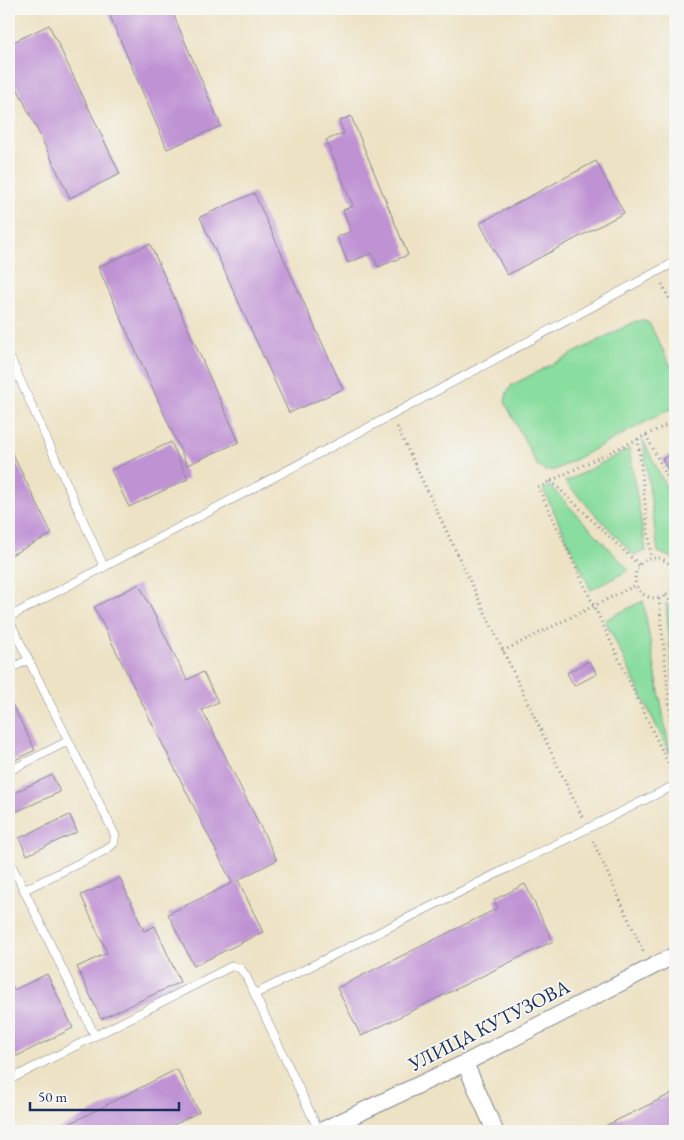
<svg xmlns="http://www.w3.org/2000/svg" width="684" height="1140" font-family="'EB Garamond',serif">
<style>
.green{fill:#89dd9e;stroke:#52867e}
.building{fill:#bf92d4}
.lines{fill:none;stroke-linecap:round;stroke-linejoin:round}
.service-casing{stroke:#848891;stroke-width:9}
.minor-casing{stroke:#848891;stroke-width:18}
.path{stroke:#848891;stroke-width:3;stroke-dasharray:1 4;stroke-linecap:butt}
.service{stroke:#fff;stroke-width:8}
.minor{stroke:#fff;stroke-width:16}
.labels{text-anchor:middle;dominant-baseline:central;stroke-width:4;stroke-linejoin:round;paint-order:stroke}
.street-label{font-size:20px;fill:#1b2f5e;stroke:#f6f6f2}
</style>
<rect width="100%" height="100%" fill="#f6f6f2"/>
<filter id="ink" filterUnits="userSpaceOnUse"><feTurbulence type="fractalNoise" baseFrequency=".02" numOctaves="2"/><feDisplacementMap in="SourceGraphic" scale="10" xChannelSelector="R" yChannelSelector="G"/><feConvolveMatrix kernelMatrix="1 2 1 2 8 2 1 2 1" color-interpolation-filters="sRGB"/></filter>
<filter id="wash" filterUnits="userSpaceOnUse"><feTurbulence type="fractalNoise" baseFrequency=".0096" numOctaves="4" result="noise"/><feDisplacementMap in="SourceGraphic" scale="20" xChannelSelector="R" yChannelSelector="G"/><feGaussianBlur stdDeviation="1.12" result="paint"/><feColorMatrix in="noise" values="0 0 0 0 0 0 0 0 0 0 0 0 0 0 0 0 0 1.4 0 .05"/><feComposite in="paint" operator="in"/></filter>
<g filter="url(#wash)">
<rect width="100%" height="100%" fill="#ede2c4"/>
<path class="green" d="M636 321H644L649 323 675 374 674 407 555 470 546 471 537 465 505 402 507 392 512 385Z
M643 440 675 505V556L672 558 658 552Z
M629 449 646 551 634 555 565 482Z
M550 486 629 570 591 590 543 489Z
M643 601 670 754 605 620Z
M666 603 675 613V698Z"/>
<g id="blocks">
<path class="building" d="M107 9H171L221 126 167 149Z
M49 25 120 174 70 198 9 71V44Z
M351 116 408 255 378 267 372 253 348 263 337 237 351 231 343 210 353 206 326 140 344 133 339 121Z
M596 161 624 213 507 275 480 223Z
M254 193 343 389 289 413 200 217Z
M150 244 239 442 187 465 98 267Z
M171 442 188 479 129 507 111 470Z
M9 447 52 534 9 556Z
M675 452V484L662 459Z
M139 584 187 680 203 672 218 702 202 710 277 860 238 880 263 932 194 966 168 914 232 883 94 607Z
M589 661 597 674 574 686 567 673Z
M9 698 35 750 9 763Z
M52 775 60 792 9 815V795Z
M70 815 77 832 27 855 19 838Z
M120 878 144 931 155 926 180 982 101 1019 77 967 107 953 81 895Z
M525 884 553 941 361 1036 337 988 498 908 494 900Z
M47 974 73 1028 9 1060V979L14 990Z
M177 1069 199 1112 162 1131H55Z
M675 1092V1131H595Z"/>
</g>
</g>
<g filter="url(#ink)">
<use href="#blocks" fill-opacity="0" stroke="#848891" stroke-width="1"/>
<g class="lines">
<defs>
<path id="service" d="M9 355 104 567
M9 617 392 415 675 262
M9 620 115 835 114 843 106 850 24 890 95 1036
M9 669 28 660
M9 771 68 741
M9 860 24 890
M255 994 675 785
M9 1080 232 966 240 968 246 976 319 1131"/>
<path id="minor" d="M465 1063 495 1131
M321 1131 465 1063 675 955"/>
</defs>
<use href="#service" class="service-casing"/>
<use href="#minor" class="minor-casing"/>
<path class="path" d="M662 284 675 310
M397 427 582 817
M646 435 675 492
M638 439 651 558
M551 481 639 565
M635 578a20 20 0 1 1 40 0a20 20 0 1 1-40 0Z
M665 596 675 606
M659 599 675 764
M503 651 636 585
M672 772 538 487 675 421
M593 841 644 953"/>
<use href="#service" class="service"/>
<use href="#minor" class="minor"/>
</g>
</g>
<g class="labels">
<g class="street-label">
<text transform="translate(489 1025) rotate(-27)">УЛИЦА КУТУЗОВА</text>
</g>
</g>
<rect width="684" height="1140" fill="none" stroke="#f6f6f2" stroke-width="30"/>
<path d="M30 1102v8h149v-8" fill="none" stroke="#1b2f5e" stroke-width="2.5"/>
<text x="38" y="1102" font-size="15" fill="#1b2f5e" stroke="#f6f6f2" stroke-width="4" paint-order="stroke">50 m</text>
</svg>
